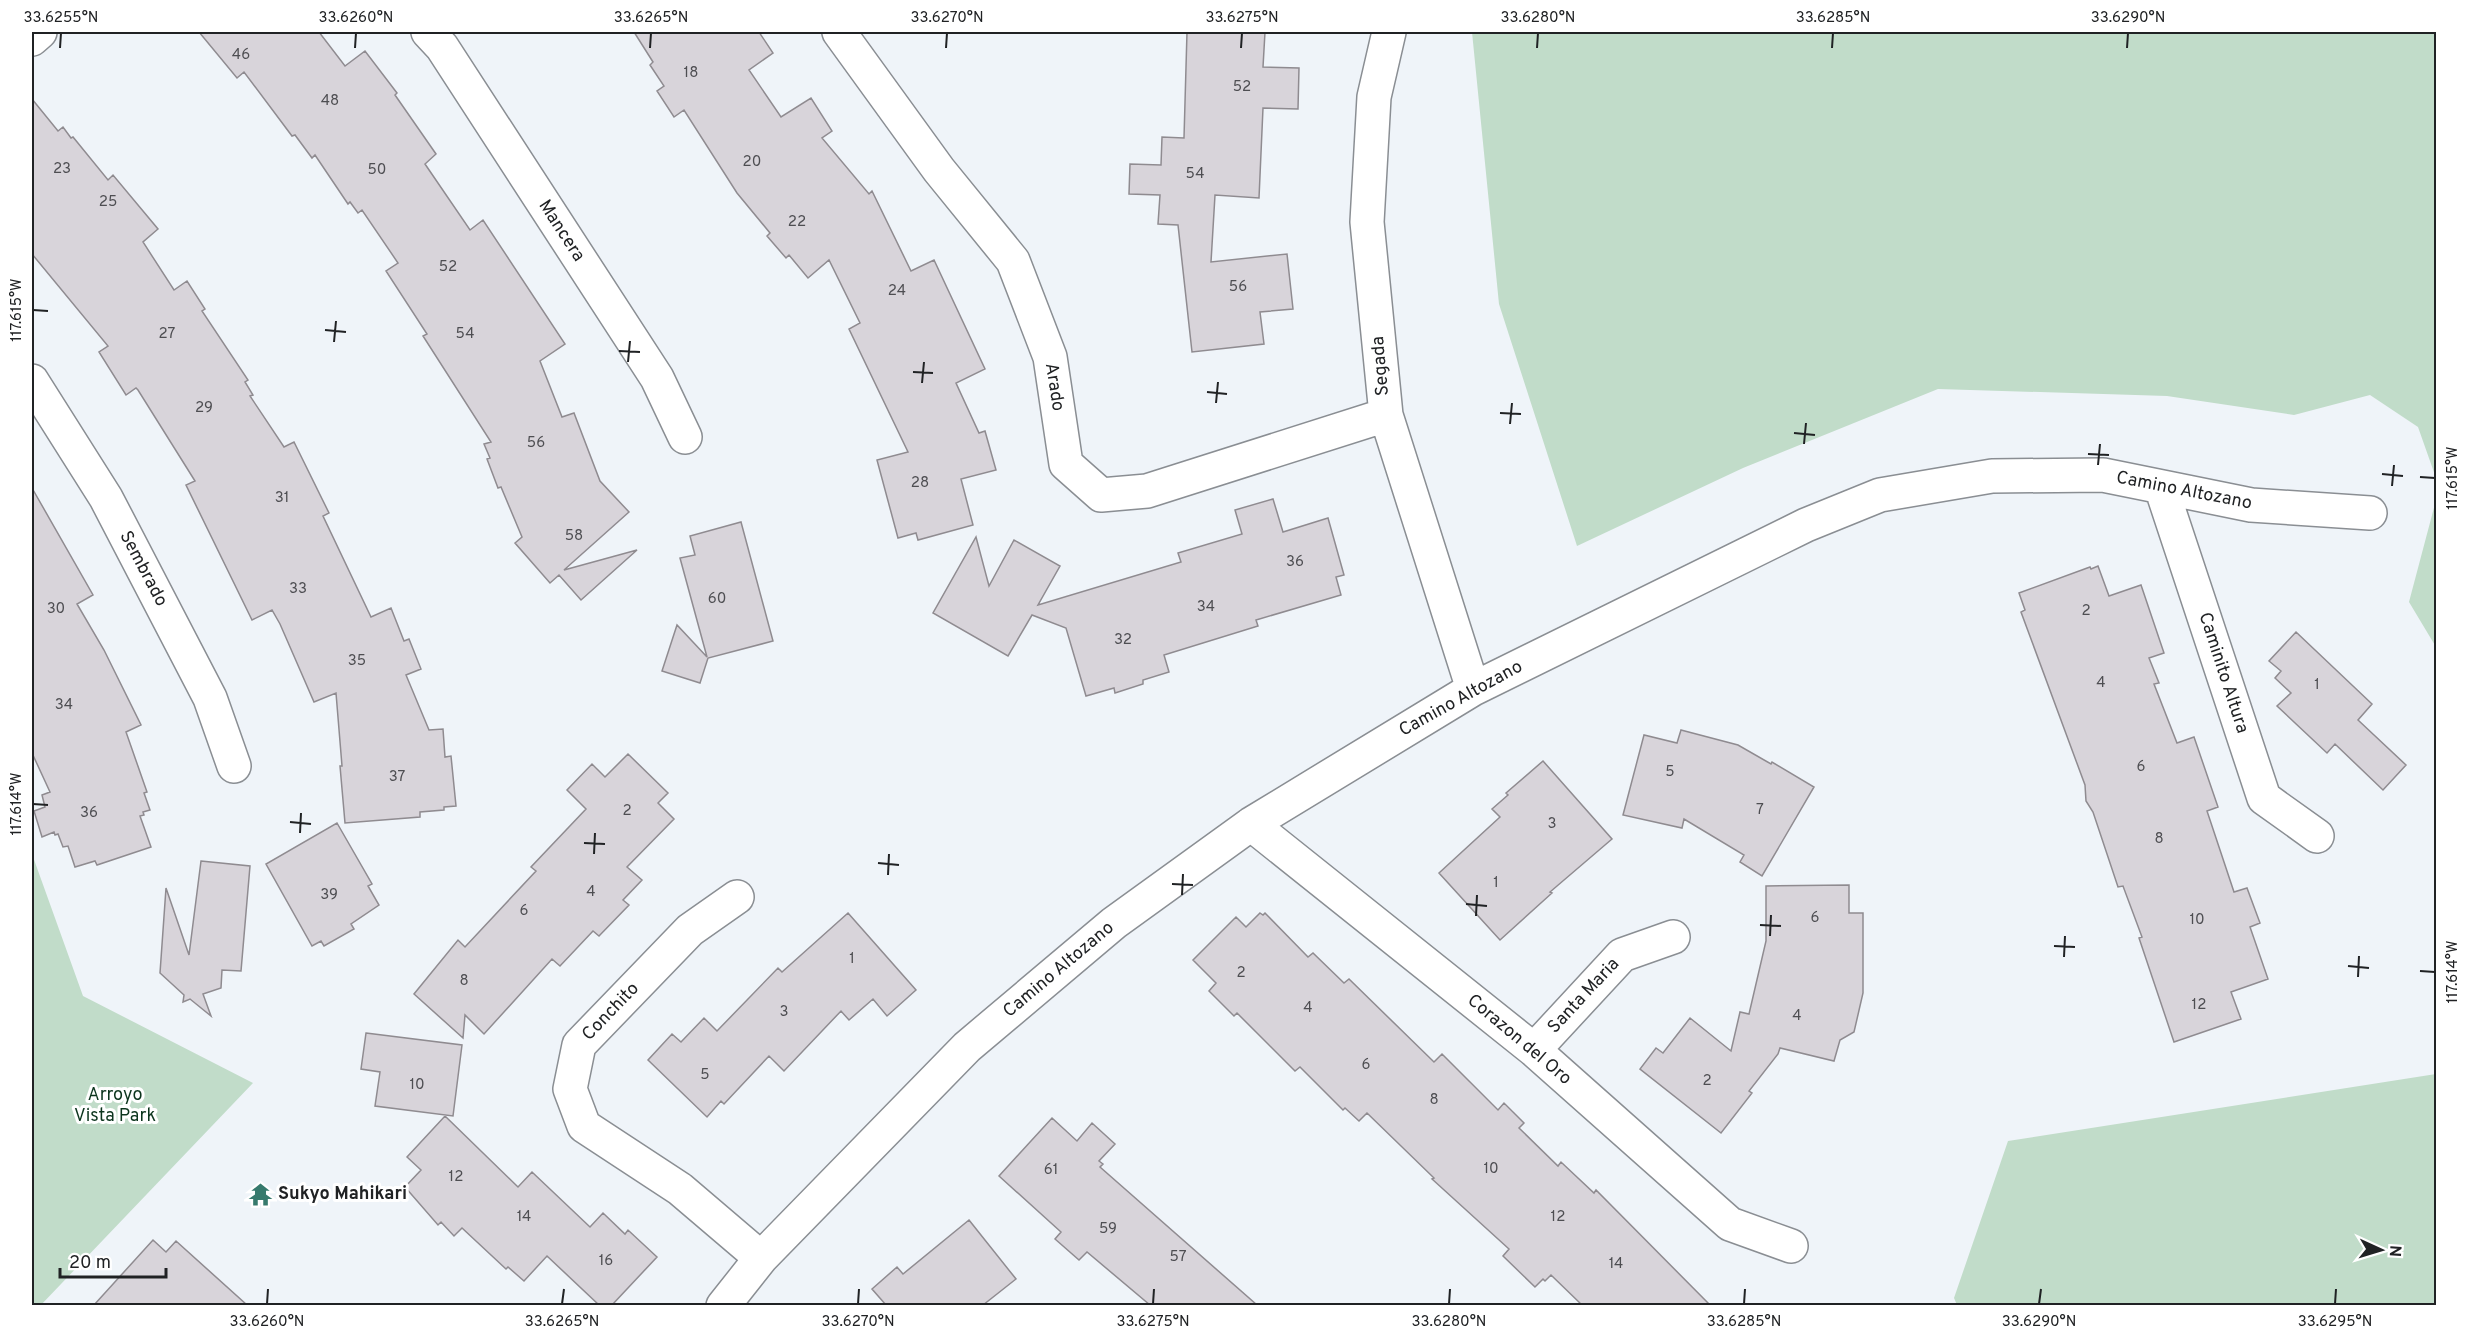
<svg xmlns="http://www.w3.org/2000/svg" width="2468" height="1337" font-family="Overpass,sans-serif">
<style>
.green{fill:#c1dcc9}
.building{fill:#d8d4da;stroke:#8f8b90;stroke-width:1.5}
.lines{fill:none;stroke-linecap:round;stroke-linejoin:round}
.minor-casing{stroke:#8a8e93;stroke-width:36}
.minor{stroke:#fff;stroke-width:33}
.ticks{fill:none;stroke:#202224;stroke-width:2}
.labels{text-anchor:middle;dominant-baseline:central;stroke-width:6;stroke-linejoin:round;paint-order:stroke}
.number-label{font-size:15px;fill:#4e4e52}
.street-label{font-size:18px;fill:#202224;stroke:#fff}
.park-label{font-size:18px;fill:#0c351d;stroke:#fff}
.poi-label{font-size:18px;font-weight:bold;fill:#202224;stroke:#fff;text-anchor:start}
.neatline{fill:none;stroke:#202224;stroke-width:2}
.ticks-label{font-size:15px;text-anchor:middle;fill:#202224}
</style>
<rect width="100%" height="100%" fill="#eff4f9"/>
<path class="green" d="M1472 32H2436V478L2418 427 2370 395 2294 415 2167 396 1938 389 1743 468 1577 546 1499 304Z
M2436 500V647L2409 602Z
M32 854 83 996 253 1083 40 1306 32 1305Z
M2436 1074V1305H1957L1954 1298 2008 1141Z"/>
<path class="building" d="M199 32H319L345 66 365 51 397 93 395 95 436 154 425 164 470 230 483 220 565 344 540 361 562 417 574 413 600 481 629 512 564 570 637 550 581 600 559 575 550 583 515 543 522 537 501 487 498 488 487 459 490 458 484 444 491 442 423 336 427 334 386 271 398 263 362 210 358 213 350 202 348 204 315 155 312 158 295 135 292 136 244 72 237 78Z
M634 32H759L773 53 749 70 781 117 811 98 832 131 822 138 869 194 872 191 911 271 934 260 985 369 956 383 979 433 985 431 996 470 961 479 973 525 918 540 916 533 898 538 877 460 908 452 849 329 860 323 829 260 808 278 789 255 786 258 767 236 770 233 737 193 684 110 674 117 657 91 664 86 650 65 653 62Z
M1187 32H1265L1263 67 1299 68 1298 109 1263 108 1259 198 1215 195 1211 262 1287 254 1293 309 1260 312 1264 344 1192 352 1178 225 1158 224 1160 195 1129 194 1130 164 1161 165 1162 137 1184 138Z
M32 99 58 131 63 127 71 138 73 137 108 180 113 175 158 229 143 242 174 290 187 281 205 309 202 311 248 380 245 382 253 395 250 396 284 447 294 442 329 513 323 516 371 617 391 608 404 641 409 639 421 669 406 675 429 730 443 729 445 757 451 756 456 806 444 807V810L420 812V817L345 823 340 766H342L336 693 314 702 280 624 272 610 252 620 186 485 195 481 138 390 136 388 126 395 99 352 108 346 32 254Z
M32 488 93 595 77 604 104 650 141 725 126 732 147 792 144 793 150 810 143 812 144 815 140 816 151 847 97 865 95 861 75 867 68 846 63 847 58 834 55 835 54 832 42 837 34 811 45 807 42 795 50 792 32 753Z
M1273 499 1283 532 1328 518 1344 575 1336 577 1341 595 1256 620 1258 626 1164 655 1169 672 1143 680V684L1115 693 1114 688 1086 696 1066 628 1032 615 1008 656 933 613 976 537 989 586 1014 540 1060 566 1038 605 1181 562 1178 553 1242 534 1235 510Z
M741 522 773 641 708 658 700 683 662 671 677 625 707 657 680 558 695 555 690 536Z
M2098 566 2109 596 2141 585 2164 653 2149 658 2159 683 2154 684 2177 743 2194 737 2218 807 2207 811 2234 892 2247 888 2260 923 2250 927 2268 979 2231 992 2241 1019 2174 1042 2139 938 2142 937 2123 886 2118 887 2093 812 2086 801 2085 785 2021 612 2025 610 2019 593 2090 567 2091 569Z
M2296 632 2372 704 2358 720 2406 765 2383 790 2335 744 2327 753 2277 706 2291 693 2275 678 2281 671 2269 661Z
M1681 730 1738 745 1771 764 1772 762 1814 787 1762 876 1740 862 1744 855 1684 819 1682 828 1623 815 1644 735 1677 743Z
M628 754 668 793 658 803 674 819 627 867 642 880 623 900 629 905 599 936 593 931 560 966 552 959 484 1034 465 1015 463 1038 414 994 458 940 465 947 536 871 531 867 586 809 567 790 592 764 605 777Z
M1543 761 1612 839 1550 892 1552 893 1500 940 1439 873 1500 817 1492 809 1508 795 1506 793Z
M337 823 372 884 368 886 379 905 351 924 354 929 324 946 321 941 312 946 266 864Z
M201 861 250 866 241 971 222 970 221 988 203 994 211 1016 190 999 183 1002 184 995 160 973 166 888 189 955Z
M1849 885V913H1863V993L1854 1032 1840 1040 1834 1061 1780 1048 1778 1054 1749 1091 1752 1093 1721 1133 1640 1069 1656 1048 1663 1053 1690 1018 1731 1051 1740 1012 1749 1014 1766 941V886Z
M848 913 916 990 887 1016 873 999 849 1020 841 1011 784 1071 769 1056 724 1104 721 1101 707 1117 648 1060 672 1034 681 1042 704 1018 717 1031 778 968 782 972Z
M1260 913 1263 915 1265 913 1308 957 1313 953 1344 983 1349 979 1434 1062 1442 1054 1498 1110 1504 1103 1524 1123 1519 1128 1558 1166 1561 1162 1594 1193 1596 1190 1710 1305H1582L1551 1275 1545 1281 1543 1279 1535 1287 1503 1256 1509 1249 1432 1179 1434 1178 1367 1113 1359 1121 1345 1108 1343 1110 1300 1067 1295 1071 1237 1013 1234 1016 1209 991 1216 983 1193 960 1236 917 1246 927Z
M366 1033 462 1045 453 1116 375 1106 380 1072 361 1069Z
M445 1116 518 1187 532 1172 590 1227 603 1213 625 1234 628 1230 657 1257 612 1305H599L547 1256 524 1281 508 1267 506 1269 462 1228 454 1236 441 1222 438 1225 405 1187 421 1170 407 1157Z
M1052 1118 1077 1141 1092 1123 1115 1144 1099 1161 1103 1164 1100 1167 1257 1305H1150L1087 1252 1079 1260 1055 1239 1061 1232 999 1176Z
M969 1220 1016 1279 983 1305H886L872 1289 897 1267 903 1274Z
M153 1240 166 1252 176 1241 247 1305H94Z"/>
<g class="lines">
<defs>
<path id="minor" d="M428 32 442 47 657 378 685 437
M839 32 939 170 1013 261 1050 357 1066 464 1101 495 1147 491 1386 415
M1389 32 1374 97 1367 222 1386 415 1473 689
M32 39 40 32
M32 381 106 498 210 698 234 766
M2161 487 2264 798 2317 836
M1251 824 1534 1050 1730 1224 1791 1246
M737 897 690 930 579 1045 570 1089 584 1126 680 1189 761 1258
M1534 1050 1622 955 1673 937
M723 1306 761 1258 967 1047 1114 923 1251 824 1473 689 1806 525 1880 495 1992 476 2103 475 2251 505 2370 513"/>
</defs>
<use href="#minor" class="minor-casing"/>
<use href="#minor" class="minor"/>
</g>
<path class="ticks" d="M60 48 61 33M355 48 356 33M650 48 651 33M946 48 947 33M1241 48 1242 33M1537 48 1538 33M1832 48 1833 33M2127 48 2128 33M33 310 48 311M325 330 346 332M334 342 336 321M619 351 640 352M628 362 630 341M913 372 933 373M922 383 924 362M1207 392 1227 394M1216 403 1218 382M1500 413 1521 414M1510 424 1512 403M1794 433 1815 435M1804 444 1806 423M2088 454 2109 455M2098 465 2100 444M2382 474 2403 476M2420 477 2435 478M2392 486 2394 465M33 804 48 805M290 822 311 824M300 833 301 813M584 843 605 844M594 854 595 833M878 863 899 865M888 875 889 854M1172 884 1193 885M1182 895 1183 874M1466 904 1487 906M1476 916 1477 895M1760 925 1781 926M1770 936 1771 915M2054 946 2075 947M2064 957 2065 936M2348 966 2369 968M2420 971 2435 972M2358 977 2359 956M267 1304 268 1289M562 1304 564 1289M858 1304 859 1289M1153 1304 1154 1289M1449 1304 1450 1289M1744 1304 1745 1289M2039 1304 2041 1289M2335 1304 2336 1289"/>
<defs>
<symbol id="temple-bare" viewBox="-9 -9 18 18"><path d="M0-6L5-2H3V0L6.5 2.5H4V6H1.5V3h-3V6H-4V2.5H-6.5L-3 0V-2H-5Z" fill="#377a6d" stroke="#fff" stroke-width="2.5" paint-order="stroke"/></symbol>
</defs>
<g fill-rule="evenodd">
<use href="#temple-bare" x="244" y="1178" width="33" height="33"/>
</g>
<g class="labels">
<g class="number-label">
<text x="241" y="55">46</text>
<text x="691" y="73">18</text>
<text x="1242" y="87">52</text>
<text x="330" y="101">48</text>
<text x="752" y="162">20</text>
<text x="62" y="169">23</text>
<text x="377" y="170">50</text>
<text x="1195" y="174">54</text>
<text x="108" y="202">25</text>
<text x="797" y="222">22</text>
<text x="448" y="267">52</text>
<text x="1238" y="287">56</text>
<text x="897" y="291">24</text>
<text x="167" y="334">27</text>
<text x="465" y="334">54</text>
<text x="204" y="408">29</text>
<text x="536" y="443">56</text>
<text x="920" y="483">28</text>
<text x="282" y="498">31</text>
<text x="574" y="536">58</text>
<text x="1295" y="562">36</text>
<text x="298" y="589">33</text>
<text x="717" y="599">60</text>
<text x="1206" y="607">34</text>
<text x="56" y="609">30</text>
<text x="2086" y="611">2</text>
<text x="1123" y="640">32</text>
<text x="357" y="661">35</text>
<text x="2101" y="683">4</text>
<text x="2317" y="685">1</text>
<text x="64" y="705">34</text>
<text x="2141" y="767">6</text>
<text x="1670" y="772">5</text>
<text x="397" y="777">37</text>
<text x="1760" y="810">7</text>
<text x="627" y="811">2</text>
<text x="89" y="813">36</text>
<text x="1552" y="824">3</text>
<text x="2159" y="839">8</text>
<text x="1496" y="883">1</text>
<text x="591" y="892">4</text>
<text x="329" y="895">39</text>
<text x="524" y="911">6</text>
<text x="1815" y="918">6</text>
<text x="2197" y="920">10</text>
<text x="852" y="959">1</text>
<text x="1241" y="973">2</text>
<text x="464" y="981">8</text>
<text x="2199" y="1005">12</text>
<text x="1308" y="1008">4</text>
<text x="784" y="1012">3</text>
<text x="1797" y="1016">4</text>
<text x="1366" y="1065">6</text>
<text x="705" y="1075">5</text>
<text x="1707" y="1081">2</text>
<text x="417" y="1085">10</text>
<text x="1434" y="1100">8</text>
<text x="1491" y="1169">10</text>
<text x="1051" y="1170">61</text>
<text x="456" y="1177">12</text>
<text x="524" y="1217">14</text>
<text x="1558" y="1217">12</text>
<text x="1108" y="1229">59</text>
<text x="1178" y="1257">57</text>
<text x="606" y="1261">16</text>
<text x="1616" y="1264">14</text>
</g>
<g class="street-label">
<text transform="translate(561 231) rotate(57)">Mancera</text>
<text transform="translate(1381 366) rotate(-95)">Segada</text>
<text transform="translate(1054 387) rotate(81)">Arado</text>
<text transform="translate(2184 491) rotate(11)">Camino Altozano</text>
<text transform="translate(143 569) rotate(62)">Sembrado</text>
<text transform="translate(2223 673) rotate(72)">Caminito Altura</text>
<text transform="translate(1461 699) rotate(-29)">Camino Altozano</text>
<text transform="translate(1059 970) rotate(-40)">Camino Altozano</text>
<text transform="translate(1584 996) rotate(-47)">Santa Maria</text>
<text transform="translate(611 1012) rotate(-46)">Conchito</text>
<text transform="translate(1519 1040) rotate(40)">Corazon del Oro</text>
</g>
<g class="park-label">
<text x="115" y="1095">Arroyo<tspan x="115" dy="21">Vista Park</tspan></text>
</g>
<g class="poi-label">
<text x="278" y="1194">Sukyo Mahikari</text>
</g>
</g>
<rect width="2468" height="1337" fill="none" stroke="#ffffff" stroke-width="66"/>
<g transform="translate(2381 1250) rotate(94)" stroke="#ffffff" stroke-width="4.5" paint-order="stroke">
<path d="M0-4.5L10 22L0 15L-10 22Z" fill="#202224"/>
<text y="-9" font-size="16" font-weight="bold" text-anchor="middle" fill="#202224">N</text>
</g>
<path d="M60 1268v9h106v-9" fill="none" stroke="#202224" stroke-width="3"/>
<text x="69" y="1268" font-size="18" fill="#202224" stroke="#ffffff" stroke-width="4.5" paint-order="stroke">20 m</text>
<rect x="33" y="33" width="2402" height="1271" class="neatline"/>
<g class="ticks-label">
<text x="61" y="22">33.6255°N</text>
<text x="356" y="22">33.6260°N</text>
<text x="651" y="22">33.6265°N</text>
<text x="947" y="22">33.6270°N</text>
<text x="1242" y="22">33.6275°N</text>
<text x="1538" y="22">33.6280°N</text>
<text x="1833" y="22">33.6285°N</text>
<text x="2128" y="22">33.6290°N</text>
<text transform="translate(16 310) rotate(-90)" y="5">117.615°W</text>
<text transform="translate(2452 478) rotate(-90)" y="5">117.615°W</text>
<text transform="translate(16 804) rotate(-90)" y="5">117.614°W</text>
<text transform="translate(2452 972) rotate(-90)" y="5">117.614°W</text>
<text x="267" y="1326">33.6260°N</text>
<text x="562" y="1326">33.6265°N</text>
<text x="858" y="1326">33.6270°N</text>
<text x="1153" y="1326">33.6275°N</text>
<text x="1449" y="1326">33.6280°N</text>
<text x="1744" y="1326">33.6285°N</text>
<text x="2039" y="1326">33.6290°N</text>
<text x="2335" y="1326">33.6295°N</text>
</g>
</svg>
